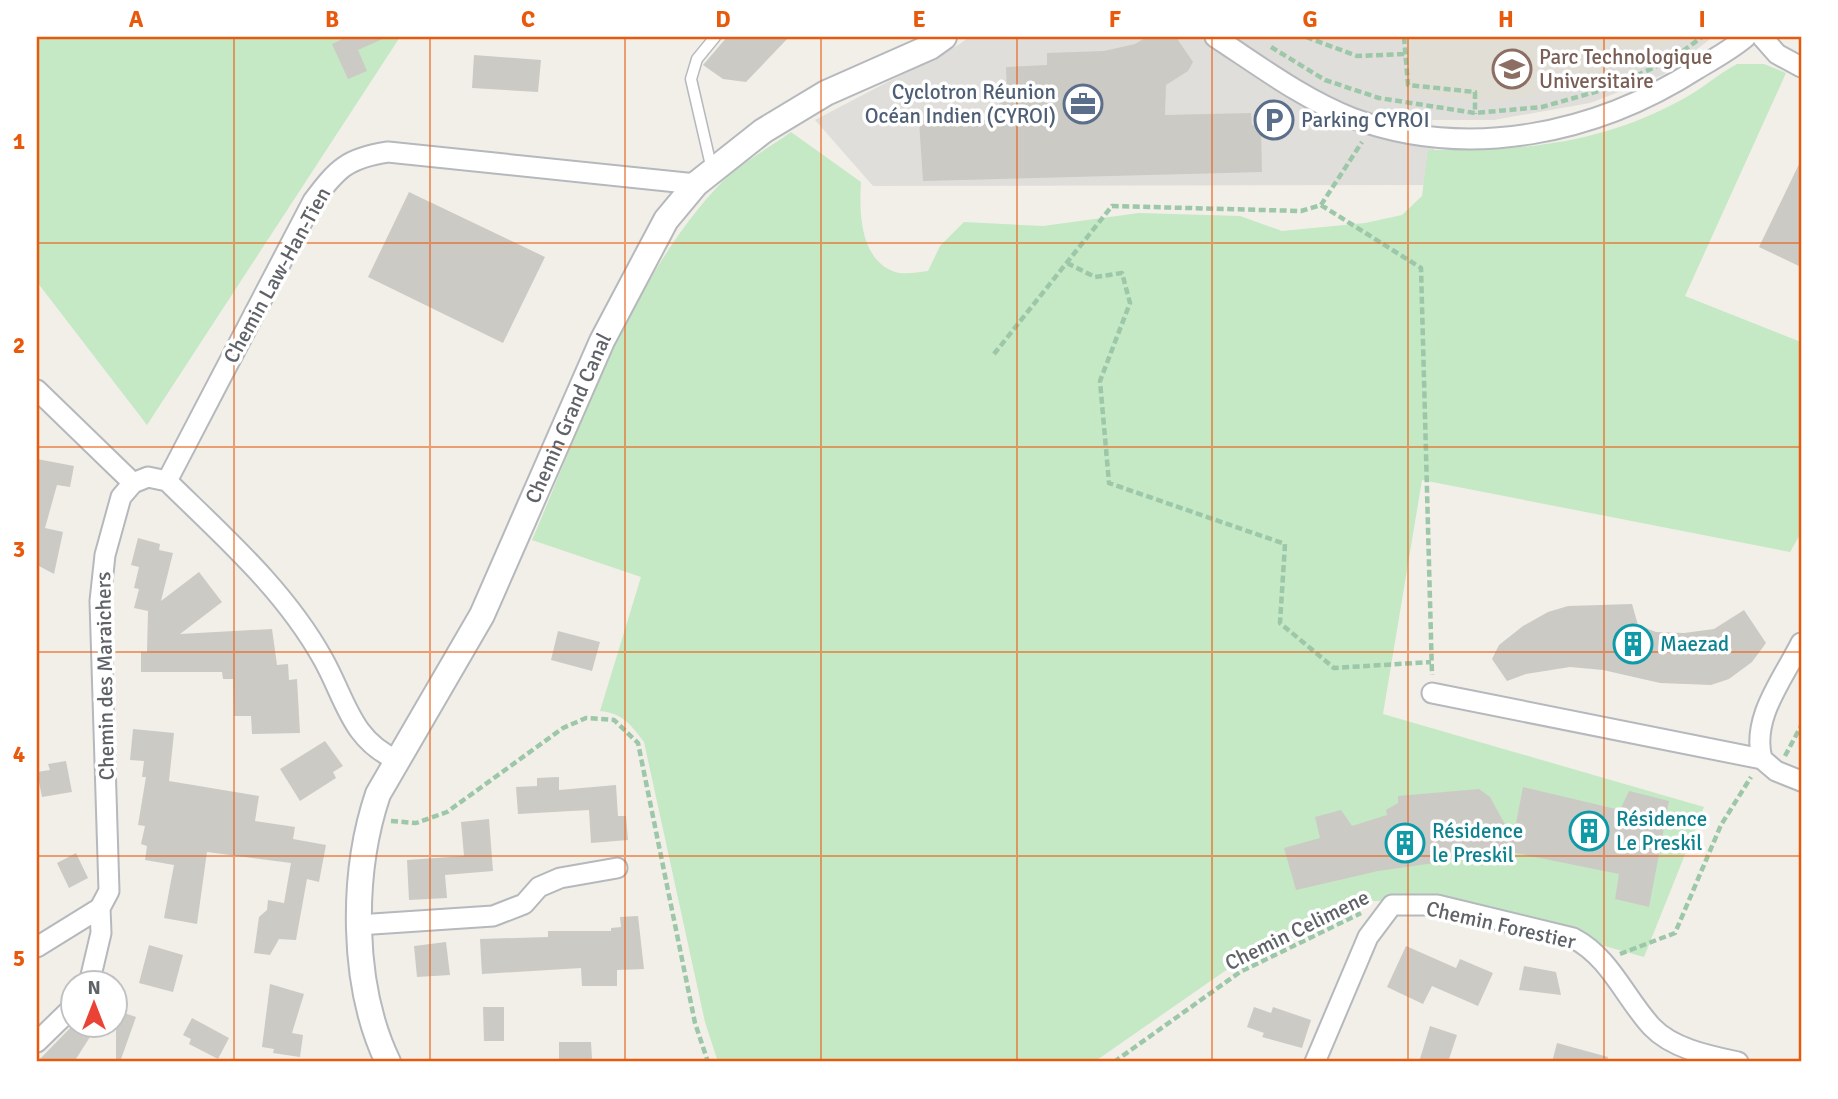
<svg xmlns="http://www.w3.org/2000/svg" width="1838" height="1099" font-family="Signika,sans-serif">
<style>
.industrial{fill:#e0deda}
.education{fill:#e1ded6}
.green{fill:#c5e8c5}
.building{fill:#cccac5}
.lines{fill:none;stroke-linecap:round;stroke-linejoin:round}
.service-casing{stroke:#b5b8bc;stroke-width:13}
.minor-casing{stroke:#b5b8bc;stroke-width:23}
.tertiary-casing{stroke:#b5b8bc;stroke-width:28}
.path{stroke:#9cc7a9;stroke-width:4.5;stroke-dasharray:7 3.5;stroke-linecap:butt}
.service{stroke:#fff;stroke-width:10}
.minor{stroke:#fff;stroke-width:19}
.tertiary{stroke:#fff;stroke-width:24}
.grid{fill:none;stroke:#e8590c;stroke-width:2;stroke-opacity:0.55}
.labels{text-anchor:middle;dominant-baseline:central;stroke-width:7;stroke-linejoin:round;paint-order:stroke}
.education-label{font-size:21px;fill:#785e54;stroke:#fff;text-anchor:start}
.service-label{font-size:21px;fill:#4e5e75;stroke:#fff;text-anchor:end}
.street-label{font-size:21px;fill:#5f6368;stroke:#fff}
.culture-label{font-size:21px;fill:#0d838f;stroke:#fff;text-anchor:start}
.neatline{fill:none;stroke:#e8590c;stroke-width:2.5}
.grid-label{font-size:23px;text-anchor:middle;font-weight:bold;fill:#e8590c}
</style>
<rect width="100%" height="100%" fill="#f1efe8"/>
<path class="industrial" d="M969 37H1713L1663 75 1590 103 1494 120H1432L1437 185 873 186 815 120 960 44Z"/>
<path class="education" d="M1407 37H1679L1654 54 1575 87 1497 102 1407 95Z"/>
<path class="green" d="M37 37H400L147 425 37 282Z
M1737 64H1764L1786 73 1685 296 1801 342V533L1790 552 1422 480 1383 714 1704 807 1644 957 1436 899 1373 901 1235 964 1094 1062H718L705 1022 644 742C631 725 623 713 600 711L641 577 532 540C583 422 632 275 722 182 741 163 769 148 791 132L861 182C859 213 860 260 895 272 904 275 919 272 928 271L940 246 964 222 1043 226 1139 213 1240 216 1282 231 1365 223 1402 215 1422 196 1428 150C1520 151 1600 145 1683 99 1702 89 1718 74 1737 64Z"/>
<path class="building" d="M347 37H387L358 50 367 71 348 79 332 44Z
M727 37H789L746 82 723 79 703 65Z
M1147 37H1176L1193 62 1188 71 1166 85 1165 115 1251 113 1252 125H1261L1262 172 923 181 919 121 987 120 1007 94 1006 67 1047 65V53L1104 51 1135 44Z
M474 55 541 60 538 92 472 88Z
M1801 160V267L1759 247Z
M409 192 545 257 503 343 368 277Z
M37 459 74 466 70 487 57 485 45 528 63 532 54 574 37 565Z
M138 538 160 544 159 550 173 553 161 601 199 572 222 602 180 634 272 629 277 665 288 664 289 680 297 679 300 733 252 734 251 716H234L233 679H223L222 672H141V652H147L148 611 134 608 139 589 134 588 139 567 131 565Z
M1632 604 1638 625 1656 632 1684 633 1714 629 1744 610 1766 643 1752 662 1729 679 1711 685 1660 683 1603 670 1570 667 1526 674 1507 681 1492 659 1499 645 1523 626 1548 612 1568 606Z
M558 631 600 642 592 671 551 660Z
M133 729 174 733 169 781 259 796 255 821 295 827 293 839 326 845 319 882 307 879 296 940 279 939 270 955 254 953 259 917 267 910 268 900 284 903 291 863 207 852 197 924 164 918 174 865 145 860 147 846 141 844 145 826 138 825 146 777H142L144 761 130 760Z
M325 741 343 766 333 772 336 778 300 801 280 769Z
M66 761 72 792 42 797 37 772 50 770 48 764Z
M559 777V790L616 785 618 816H626L628 840 591 843 589 810 518 814 516 787 537 786V778Z
M1523 787 1620 810 1629 791 1669 801 1649 907 1615 899 1619 874 1511 852 1378 871 1296 890 1284 848 1320 838 1315 817 1341 810 1352 826 1387 815 1386 810 1398 803V796L1479 789 1490 797 1513 839Z
M489 819 493 871 445 875 447 898 409 900 407 860 464 856 461 822Z
M76 853 88 878 69 888 57 863Z
M638 916 644 969 617 970V986H582L581 968 482 974 480 939 548 937V931H611V928L621 927 620 917Z
M446 942 450 975 417 977 414 946Z
M149 945 183 955 173 992 139 983Z
M1406 946 1456 968 1460 959 1493 973 1478 1006 1432 986 1423 1004 1387 987Z
M1524 966 1556 972 1561 995 1519 990Z
M270 984 304 994 292 1033 303 1035 300 1057 273 1053 274 1049 262 1047Z
M483 1007H504V1041H484Z
M1254 1007 1271 1013 1273 1007 1311 1020 1302 1048 1262 1037 1264 1033 1247 1027Z
M116 1010 136 1017 120 1062H116Z
M192 1018 229 1038 218 1059 189 1044 191 1039 183 1035Z
M72 1026H97L74 1062H37Z
M1430 1026 1457 1035 1448 1062H1419Z
M559 1042H591L592 1059H559Z
M1557 1043 1608 1057 1607 1062H1552Z"/>
<g class="lines">
<defs>
<path id="service" d="M712 170 691 79 697 59 715 37"/>
<path id="minor" d="M1215 37C1258 65 1303 99 1352 118 1468 161 1596 134 1697 69 1714 59 1732 49 1746 37
M1762 37 1777 54 1801 67
M37 390 133 483
M167 481 313 201C337 169 347 158 388 152L696 184
M1432 693 1762 759
M1762 759C1751 718 1783 679 1801 643
M1762 759 1776 771 1801 781
M358 925 493 916 524 904 539 887 560 878 617 868
M37 947 100 908 109 891 100 601 105 555 121 497 133 483 148 477 167 481C223 536 284 589 323 659 346 700 351 740 397 760
M89 984 101 933 100 908
M37 1042 74 1006
M1315 1062 1368 937 1392 905H1437L1573 938C1610 957 1625 998 1652 1027 1673 1049 1710 1056 1738 1062"/>
<g id="tertiary">
<path id="s1" d="M388 1062C351 985 351 874 378 794L482 615 602 341 666 220 696 184 763 131 826 93 930 47 944 37"/>
</g>
</defs>
<use href="#service" class="service-casing"/>
<use href="#minor" class="minor-casing"/>
<use href="#tertiary" class="tertiary-casing"/>
<path class="path" d="M1306 37 1357 56 1404 54
M1404 37 1408 85 1475 92V114
M1271 47 1325 80 1379 98 1475 113 1542 107 1616 86
M1683 51 1702 37
M1627 80 1657 66
M1321 205 1421 268 1432 675
M1067 263 1095 277 1122 273 1130 303 1100 381 1109 483 1285 544 1280 623 1334 668 1431 662
M994 354 1112 206 1301 211 1321 205 1362 142
M1785 756 1801 726
M391 821 416 823 447 812 563 728 586 718 614 720 638 743 695 1023 708 1062
M1620 954 1675 933 1721 825 1751 777
M1114 1062 1240 972 1361 913"/>
<use href="#service" class="service"/>
<use href="#minor" class="minor"/>
<use href="#tertiary" class="tertiary"/>
</g>
<path class="grid" d="M234 37V1062M430 37V1062M625 37V1062M821 37V1062M1017 37V1062M1212 37V1062M1408 37V1062M1604 37V1062M37 243H1801M37 447H1801M37 652H1801M37 856H1801"/>
<defs>
<symbol id="university-ring" viewBox="-11 -11 22 22"><circle r="9.5" fill="#fff" stroke="#8d6e63" stroke-width="1.5"/><path d="M0-5L7-2L0 1L-7-2ZM-4 1L0 2.5L4 1V4Q0 6-4 4Z" fill="#8d6e63"/></symbol>
<symbol id="office-ring" viewBox="-11 -11 22 22"><circle r="9.5" fill="#fff" stroke="#5c6f8a" stroke-width="1.5"/><path d="M-6-3h4V-5.5h4V-3h4V5H-6ZM-1-4.5V-3h2v-1.5ZM-6 0V1H6V0Z" fill="#5c6f8a"/></symbol>
<symbol id="parking-ring" viewBox="-11 -11 22 22"><circle r="9.5" fill="#fff" stroke="#5c6f8a" stroke-width="1.5"/><path d="M-3.5-5.5H1a3.5 3.5 0 0 1 0 7H-1V5.5H-3.5ZM-1-3.4V-.6H.8a1.4 1.4 0 0 0 0-2.8Z" fill="#5c6f8a"/></symbol>
<symbol id="building-ring" viewBox="-11 -11 22 22"><circle r="9.5" fill="#fff" stroke="#0f9aa8" stroke-width="1.5"/><path d="M-4-6H4V6H1V3H-1V6H-4ZM-2.5-4.3h1.7v1.8h-1.7ZM.8-4.3h1.7v1.8H.8ZM-2.5-1h1.7V.8h-1.7ZM.8-1h1.7V.8H.8Z" fill="#0f9aa8"/></symbol>
</defs>
<g fill-rule="evenodd">
<use href="#university-ring" x="1490" y="47" width="44" height="44"/>
<use href="#office-ring" x="1061" y="82" width="44" height="44"/>
<use href="#parking-ring" x="1252" y="98" width="44" height="44"/>
<use href="#building-ring" x="1611" y="622" width="44" height="44"/>
<use href="#building-ring" x="1567" y="809" width="44" height="44"/>
<use href="#building-ring" x="1383" y="821" width="44" height="44"/>
</g>
<g class="labels">
<g class="education-label">
<text x="1539" y="57">Parc Technologique<tspan x="1539" dy="24">Universitaire</tspan></text>
</g>
<g class="service-label">
<text x="1056" y="92">Cyclotron Réunion<tspan x="1056" dy="24">Océan Indien (CYROI)</tspan></text>
<text x="1301" y="120" text-anchor="start">Parking CYROI</text>
</g>
<g class="street-label">
<text transform="translate(277 275) rotate(-61)">Chemin Law-Han-Tien</text>
<text stroke="none"><textPath href="#s1" startOffset="696">Chemin Grand Canal</textPath></text>
<text transform="translate(105 676) rotate(-91)">Chemin des Maraichers</text>
<text transform="translate(1501 925) rotate(13)">Chemin Forestier</text>
<text transform="translate(1297 930) rotate(-26)">Chemin Celimene</text>
</g>
<g class="culture-label">
<text x="1660" y="644">Maezad</text>
<text x="1616" y="819">Résidence<tspan x="1616" dy="24">Le Preskil</tspan></text>
<text x="1432" y="831">Résidence<tspan x="1432" dy="24">le Preskil</tspan></text>
</g>
</g>
<rect width="1838" height="1099" fill="none" stroke="#ffffff" stroke-width="77"/>
<g transform="translate(94 1004)"><circle r="33" fill="#ffffff" stroke="#bfc1c3" stroke-width="2"/>
<path d="M0-5L12 26L0 18L-12 26Z" fill="#ea4335"/>
<text y="-10" font-size="19" font-weight="bold" text-anchor="middle" fill="#5f6368">N</text>
</g>
<rect x="38" y="38" width="1762" height="1022" class="neatline"/>
<g class="grid-label">
<text x="136" y="27">A</text>
<text x="332" y="27">B</text>
<text x="528" y="27">C</text>
<text x="723" y="27">D</text>
<text x="919" y="27">E</text>
<text x="1115" y="27">F</text>
<text x="1310" y="27">G</text>
<text x="1506" y="27">H</text>
<text x="1702" y="27">I</text>
<text x="19" y="149">1</text>
<text x="19" y="353">2</text>
<text x="19" y="557">3</text>
<text x="19" y="762">4</text>
<text x="19" y="966">5</text>
</g>
</svg>
